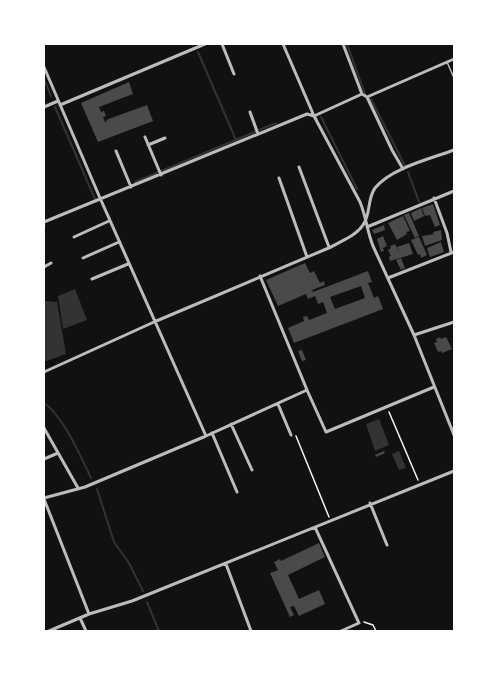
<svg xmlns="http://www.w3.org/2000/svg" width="498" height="675" font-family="'PT Sans',sans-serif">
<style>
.water{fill:#333}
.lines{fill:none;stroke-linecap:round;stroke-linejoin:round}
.stream{stroke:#333;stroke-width:2}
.building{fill:#4a4a4a;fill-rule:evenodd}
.path{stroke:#f5f5f5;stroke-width:1.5}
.service{stroke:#bcbcbc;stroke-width:1.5}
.minor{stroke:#bcbcbc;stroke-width:3}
</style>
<rect width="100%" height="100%" fill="#111"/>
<path class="water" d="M75 289 87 320 63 329 58 296Z
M44 301 57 302 66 354 44 362Z
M379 419 389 445 375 451 366 424Z
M399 451 406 468 399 470 392 454Z"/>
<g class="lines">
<path class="stream" d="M347 44 365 94
M198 52 236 140
M44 79 51 96
M371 99 405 166
M55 107 95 199
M321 117 357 189
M408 172 419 202
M135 182 276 123
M44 226 45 225
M44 403C63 416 81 457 91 478
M97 489 114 542 129 563 143 591
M147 602 159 631"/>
</g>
<path class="building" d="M129 82 133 94 99 107 101 112 104 111 106 116 103 117 105 122H107L106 120 147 105 153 121 98 142 81 103Z
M433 204 440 225 435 227 430 215 425 216 422 208Z
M421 208 424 216 414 221 411 213Z
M409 213 419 236 415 238 404 215Z
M403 216 410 231 406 232 407 234 397 240 388 223Z
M384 225 385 230 374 234 372 230Z
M441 230 442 240 425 246 422 236 434 234 433 232Z
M383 236 387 246 383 248 384 251 381 252 377 239Z
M419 237 427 255 421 258 420 254 418 255 411 240Z
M441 242 444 252 430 257 427 248Z
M409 243 413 254 390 261 389 257 391 256 388 250 391 248 390 246 395 244 400 254 397 247Z
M401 258 405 268 401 270 396 260Z
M305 263 310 273 314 271 320 283 324 281 325 285 312 290 313 292 368 271 372 282 368 283 374 298 378 296 383 309 294 343 288 328 304 321 303 317 307 316 309 320 327 313 323 302 318 304 315 296 308 299 306 294 278 306 266 280ZM361 286 365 298 335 309 330 297Z
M440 337 441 339 446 337 452 349 442 353 441 351 438 352 434 343 437 342 436 339Z
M302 350 306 360 302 361 298 351Z
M384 451 385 453 376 457 375 455Z
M319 543 325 557 288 575 299 599 319 590 325 604 299 616 294 606 290 607 294 615 290 617 270 573 278 570 274 562 280 559 281 561Z"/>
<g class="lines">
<path class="path" d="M389 412 418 480
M296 436 329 517
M364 622 373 625 376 631"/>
<path class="service" d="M447 62 454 78"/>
<path class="minor" d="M222 44 234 74
M283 44 314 116 360 202C366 216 367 231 373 246L414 335 454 435
M343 44 362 94 367 97 392 150 403 169
M44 67 100 198 206 436
M367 97 454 59
M60 105 205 44
M44 107 58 101
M250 112 258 134
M145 137 161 175
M148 145 165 138
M116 151 131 187
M299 167 329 247
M279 178 307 257
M434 198 447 233 451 252
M44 222 307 114 314 116 362 94
M367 227 454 191
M74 237 109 221
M83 258 119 242
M44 267 51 263
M388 278 454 252
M92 279 128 264
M414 335 454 322
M44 372 154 322 331 247C341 241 356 236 363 225 371 214 367 199 375 188 391 168 430 159 454 150
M307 390 326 432 434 387
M278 404 291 435
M231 424 252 470
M44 428 78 488
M212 433 237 492
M44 459 58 453
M44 498 85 487 206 436 307 390 260 276
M44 499 89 614
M370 503 387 545
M315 527 359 623 341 631
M226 564 251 631
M80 618 86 631
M49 631 89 614 132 601 454 471"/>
</g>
<rect width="498" height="675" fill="none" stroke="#ffffff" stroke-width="90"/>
</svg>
